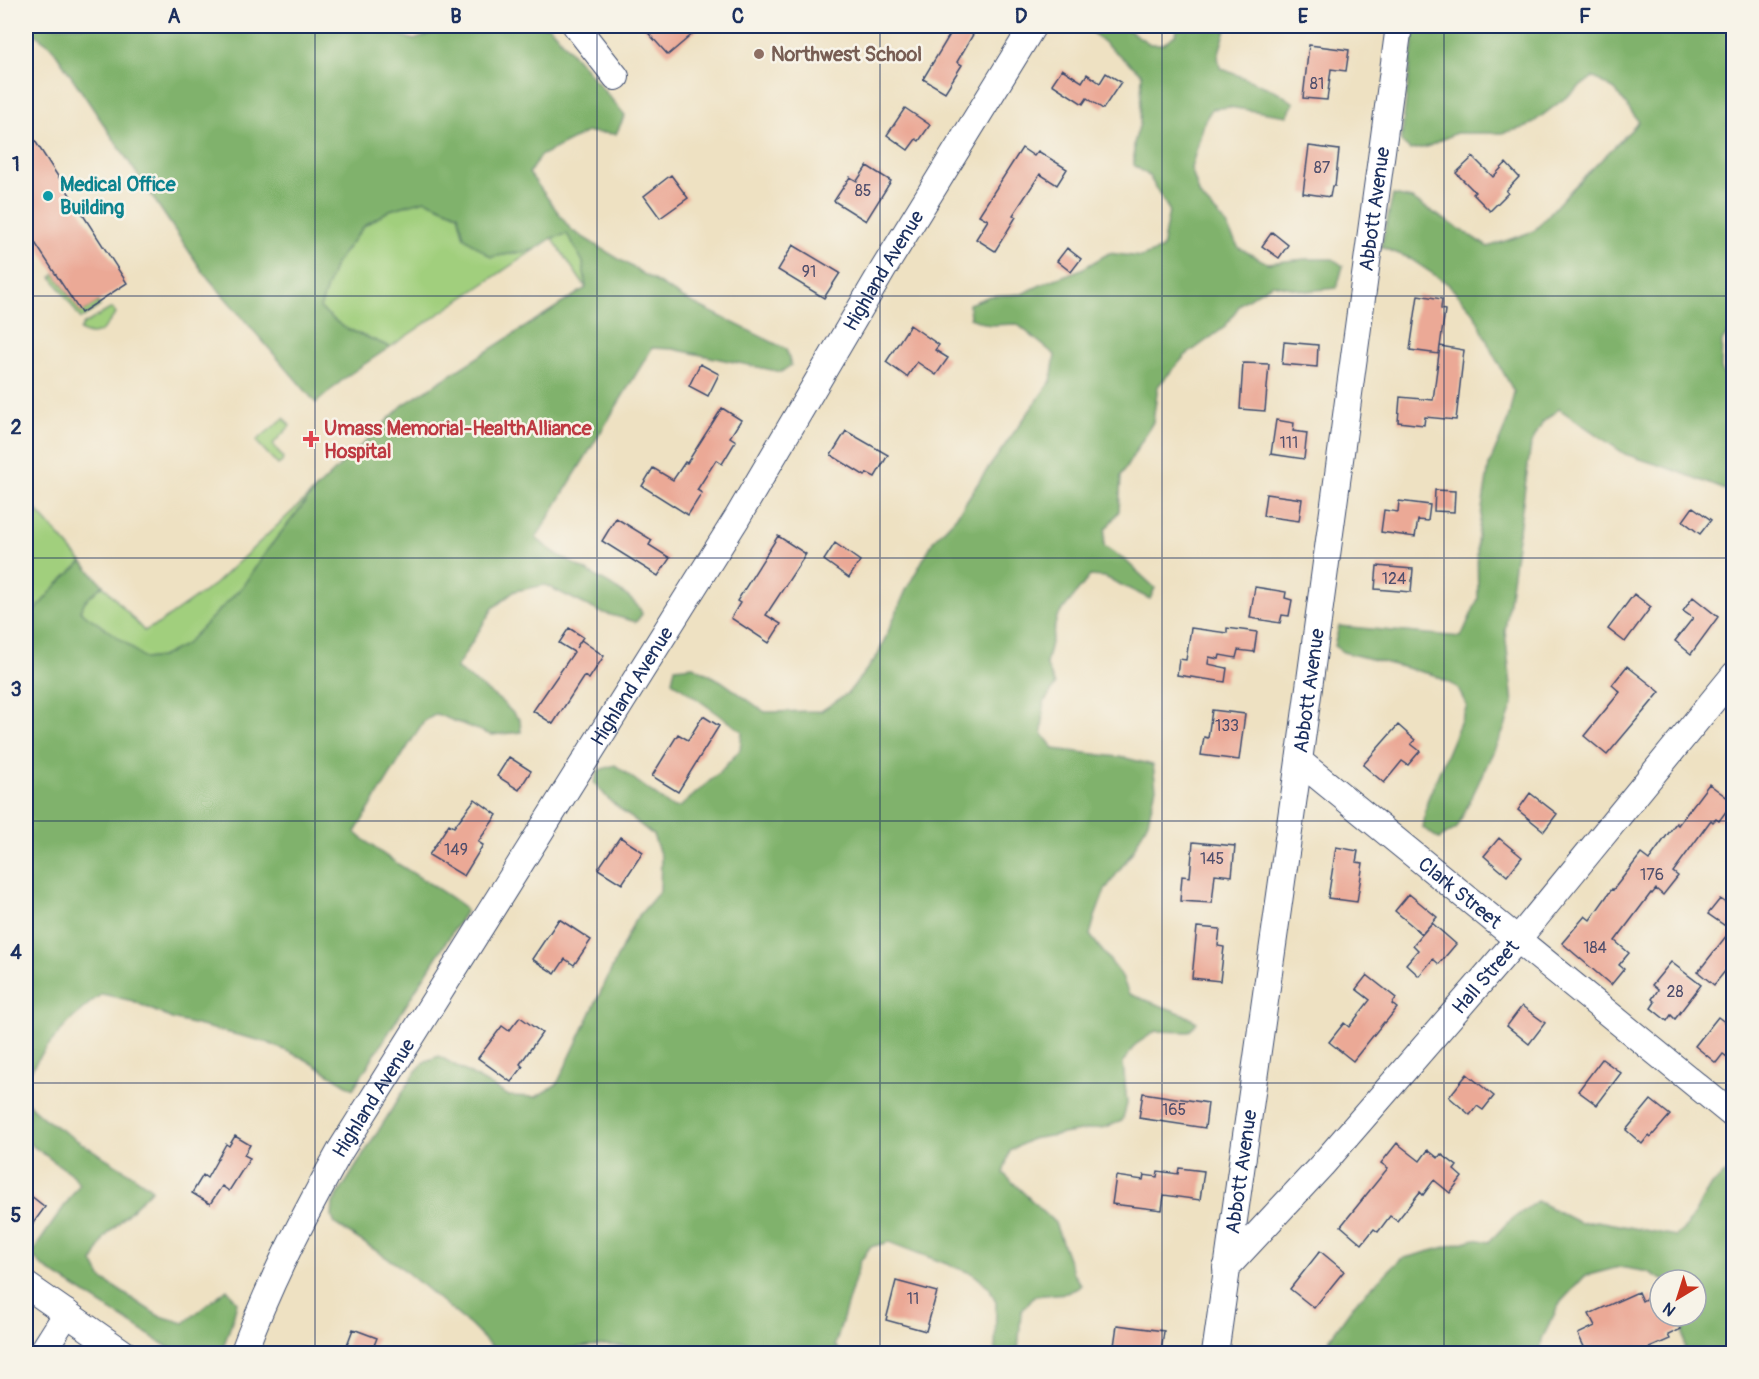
<svg xmlns="http://www.w3.org/2000/svg" width="1759" height="1379" font-family="Pangolin,sans-serif">
<style>
.green{fill:#a1cf7d;stroke:#5e7f6e;stroke-width:1.5}
.forest{fill:#80b26c;stroke:#4e7065;stroke-width:1.5}
.building{fill:#eba996}
.lines{fill:none;stroke-linecap:round;stroke-linejoin:round}
.minor-casing{stroke:#3b4a6d;stroke-width:28}
.minor{stroke:#fff;stroke-width:26}
.grid{fill:none;stroke:#1b2f5e;stroke-width:1.5;stroke-opacity:0.55}
.education-dot{fill:#8d6e63;stroke:#f7f3e8;stroke-width:2}
.culture-dot{fill:#0f9aa8;stroke:#f7f3e8;stroke-width:2}
.health-dot{fill:#e0444e;stroke:#f7f3e8;stroke-width:2}
.labels{text-anchor:middle;dominant-baseline:central;stroke-width:5;stroke-linejoin:round;paint-order:stroke}
.number-label{font-size:16px;fill:#4f4e6c}
.education-label{font-size:20px;font-weight:bold;fill:#785e54;stroke:#f7f3e8;text-anchor:start}
.culture-label{font-size:20px;font-weight:bold;fill:#0d838f;stroke:#f7f3e8;text-anchor:start}
.street-label{font-size:20px;fill:#1b2f5e;stroke:#f7f3e8}
.health-label{font-size:20px;font-weight:bold;fill:#be3a42;stroke:#f7f3e8;text-anchor:start}
.neatline{fill:none;stroke:#1b2f5e;stroke-width:2}
.grid-label{font-size:20px;text-anchor:middle;font-weight:bold;fill:#1b2f5e}
</style>
<rect width="100%" height="100%" fill="#f7f3e8"/>
<filter id="ink" filterUnits="userSpaceOnUse"><feTurbulence type="fractalNoise" baseFrequency=".0167" numOctaves="2"/><feDisplacementMap in="SourceGraphic" scale="12" xChannelSelector="R" yChannelSelector="G"/><feConvolveMatrix kernelMatrix="1 2 1 2 8 2 1 2 1" color-interpolation-filters="sRGB"/></filter>
<filter id="wash" filterUnits="userSpaceOnUse"><feTurbulence type="fractalNoise" baseFrequency=".008" numOctaves="4" result="noise"/><feDisplacementMap in="SourceGraphic" scale="24" xChannelSelector="R" yChannelSelector="G"/><feGaussianBlur stdDeviation="1.35" result="paint"/><feColorMatrix in="noise" values="0 0 0 0 0 0 0 0 0 0 0 0 0 0 0 0 0 1.4 0 .05"/><feComposite in="paint" operator="in"/></filter>
<g filter="url(#wash)">
<rect width="100%" height="100%" fill="#eee1c2"/>
<path class="green" d="M425 200 458 214 464 237 491 257 534 250 390 347 343 327 320 308 335 264 364 226 390 210Z
M567 234 583 262 586 288 552 238Z
M55 274 81 313 98 302 100 306 81 319 52 277Z
M112 308 116 313C106 327 98 341 80 330L84 324Z
M284 418 290 426 273 444 283 458 282 462 278 465 256 441Z
M315 490 268 549 243 586 185 645 161 657 145 659 126 643 80 611 85 601 103 585 144 631 158 624 215 584Z
M26 498 82 562 57 585 26 621Z"/>
<path class="forest" d="M26 26H377L379 28 414 40 451 26H549L625 115 616 134 587 132 540 156 529 173 571 230 683 298 786 349 791 365 781 372 673 349 652 348 536 538C543 544 551 551 559 555 578 568 637 594 642 614L636 622 600 612 545 585 515 591 493 608 456 668 501 701 520 720 521 732 491 735 436 714 423 722 355 832C388 862 429 880 464 907L465 912 353 1089 305 1059 266 1042 172 1019 133 1001 102 994C74 1013 42 1049 26 1079V621L55 587 82 562 103 585 85 601 80 611 126 643 145 659 161 657 185 645 243 586 268 549 315 490 403 405 586 288 583 262 567 234 552 238 534 250 491 257 464 237 458 214 425 200 390 210 364 226 335 264 320 308 343 327 390 347 347 376 316 403 203 272 51 46 26 28Z
M1084 26H1122L1150 44H1163L1175 35 1179 26H1227L1218 56 1220 68 1278 92 1294 103 1287 116 1229 107 1212 109 1205 120 1191 168 1200 196 1223 220 1239 248 1267 263 1306 259H1333L1343 266 1337 288 1306 291 1272 284 1241 303 1225 327 1185 356 1158 386 1153 422 1121 476 1119 511 1105 530 1104 546 1125 560 1155 588 1150 599 1105 577 1090 576 1057 617 1046 664 1055 685 1044 703 1042 733 1054 749 1126 758 1153 765 1156 788 1148 821 1133 851 1105 890 1095 917 1090 935 1121 975 1129 994 1183 1014 1197 1022 1189 1032 1156 1031 1135 1045 1123 1062 1127 1104 1122 1121 1106 1127 1031 1139 1010 1151 1003 1173 1055 1223 1074 1275 1081 1285 1067 1293 1034 1296 1021 1312 1018 1353H995L996 1302 989 1287 973 1274 889 1242 870 1247 860 1262 835 1345 842 1353 651 1354C617 1338 576 1348 540 1353 527 1355 512 1354 498 1353L471 1326 398 1265 335 1224 332 1217 333 1203 416 1071 426 1061 439 1056 509 1096 536 1097 557 1084 635 920 660 891 661 857 653 835 609 800 594 782 599 770 615 765 672 807H680L720 772 740 750 742 731 672 681 675 668 693 666 721 681 765 712 821 711 848 693 878 655 906 590 934 540 956 517 982 477 1051 381 1055 355 1017 324 989 325 970 318 969 304 990 296 1022 294 1047 282 1082 269 1109 253 1141 257 1162 249 1169 210 1149 176 1134 165V143L1140 123 1142 74Z
M1415 26H1733L1734 326 1722 341 1721 369 1733 390V493L1674 470 1625 454 1559 409 1543 422 1531 444 1505 631 1513 704 1505 727 1457 828 1439 839 1423 828 1427 801 1467 706 1457 687 1434 675 1343 652 1334 646 1339 626 1461 637 1478 599 1477 541 1489 465 1508 420 1514 392 1492 352 1474 313 1448 284 1409 258 1381 247 1393 195 1412 199 1488 247 1534 231 1567 194 1639 122 1615 90 1593 77 1527 127 1502 133H1456L1427 147 1410 150 1401 142Z
M26 1101C37 1115 51 1123 66 1133 94 1152 125 1168 152 1189L104 1238 93 1262 102 1279 157 1315 184 1323 227 1289 237 1302 233 1319 221 1353H177L43 1267 32 1255 38 1244 79 1185 74 1176 26 1141Z
M1725 1174H1734L1733 1353H1685L1683 1333 1686 1316H1696V1280H1662L1649 1272 1619 1267 1585 1276 1560 1303 1542 1339 1540 1353H1325L1330 1338 1356 1302 1401 1259 1475 1239 1489 1242 1507 1223 1537 1201 1580 1223 1597 1221 1676 1236 1687 1226 1711 1185Z"/>
<g id="blocks">
<path class="building" d="M642 26H702L668 55Z
M955 26H978L957 62 962 65 945 92 923 79Z
M1309 45 1349 50 1346 71 1331 69 1327 100 1303 98Z
M1062 69 1082 82 1087 74 1100 83 1106 73 1121 82 1103 109 1087 98 1083 104 1052 84Z
M905 108 930 125 919 141 916 139 908 150 887 135Z
M26 127 127 283 81 313 26 229Z
M1309 146 1339 150 1335 186H1332L1330 197 1303 193Z
M1022 148 1034 156 1038 151 1067 169 1057 185 1040 174 1013 215 1016 217 995 251 976 239 988 220 979 215Z
M1473 157 1493 177 1506 163 1519 177 1506 191 1508 193 1490 211 1473 194 1475 192 1456 173Z
M867 166 891 181 866 221 834 201 850 177 857 181Z
M671 175 688 198 660 218 644 196Z
M1272 232 1288 245 1279 258 1262 246Z
M793 245 840 273 824 298 778 270Z
M1067 248 1081 259 1071 272 1057 261Z
M1418 295 1442 299 1441 309 1445 310 1439 354 1410 350Z
M910 325 939 345 935 350 948 358 936 375 917 362 907 377 886 362Z
M1284 342 1318 345 1317 367 1282 364Z
M1440 346 1464 350 1456 420 1425 417 1424 425 1398 422 1400 397 1433 400Z
M1243 363 1269 364 1265 411 1240 409Z
M700 364 719 374 708 396 689 386Z
M722 408 741 420 730 437 736 441 722 464 716 460 697 490 702 493 688 515 642 486 653 468 673 480 685 462 687 463Z
M1276 420 1294 423 1293 431 1307 433 1304 459 1271 454Z
M846 431 888 455 875 477 867 473 865 476 831 455Z
M1435 490 1455 491 1454 512 1434 511Z
M1266 494 1302 499 1299 521 1263 516Z
M1399 501 1430 505 1428 521 1418 520 1415 537 1381 532 1384 510 1398 512Z
M1693 507 1711 520 1700 534 1683 521Z
M616 518 652 540 649 545 670 558 658 576 602 541Z
M778 536 806 554 766 615 781 624 769 643 731 618 740 603 737 601Z
M835 543 860 561 849 578 824 560Z
M1377 566 1413 569 1411 592 1375 589Z
M1255 587 1286 592 1285 598 1292 600 1289 616 1282 615 1280 623 1250 618Z
M1634 594 1651 607 1625 642 1608 629Z
M1693 597 1718 617 1691 654 1675 641 1693 618 1683 611Z
M569 628 583 637 576 648 581 640 604 656 589 679 584 676 553 724 533 711 574 652 559 643Z
M1191 628 1227 633V628L1257 632 1254 652 1238 650 1236 658 1220 655 1219 659 1209 657 1208 664 1227 668 1225 682 1177 675 1179 659 1186 660Z
M1627 666 1660 692 1607 755 1584 736 1620 692 1612 685Z
M1212 710 1245 714 1239 760 1201 755 1204 737 1208 738Z
M703 716 719 726 678 792 652 776 678 734 688 740Z
M1398 725 1415 740 1411 744 1420 751 1408 765 1402 761 1384 783 1363 765Z
M509 757 531 771 519 790 497 776Z
M1709 784 1733 802 1719 821 1716 819 1713 822 1711 820 1673 872 1678 876 1663 895 1656 889 1652 894 1651 893 1615 941 1629 953 1619 965 1624 969 1611 985 1562 943 1585 916 1590 920 1612 889 1613 890 1641 854 1649 860 1676 823 1678 825Z
M1530 793 1557 814 1544 831 1518 810Z
M475 799 497 815 478 842 483 845 464 876 429 855 449 824 454 827Z
M620 837 643 852 622 884 598 869Z
M1499 838 1522 857 1507 876 1484 856Z
M1193 842 1235 846 1232 876 1215 874 1212 903 1180 901 1182 876 1190 877Z
M1336 847 1358 851 1356 862 1363 863 1357 902 1328 898Z
M1409 894 1437 917 1422 934 1395 911Z
M1720 899 1734 908V960L1714 985 1698 972 1731 930 1708 914Z
M559 919 591 940 574 965 565 959 555 974 532 959Z
M1432 923 1456 944 1439 964 1433 959 1419 976 1406 964 1418 950 1413 945Z
M1197 927 1220 929 1218 946 1224 947 1220 981 1192 978Z
M1671 962 1701 985 1675 1019 1671 1015 1667 1021 1651 1008 1655 1002 1652 999 1658 990 1652 985Z
M1367 975 1396 998 1392 1004 1397 1008 1385 1023 1384 1022 1353 1061 1329 1042 1344 1023 1349 1027 1370 1000 1356 989Z
M1522 1006 1545 1023 1529 1044 1507 1026Z
M520 1017 542 1033 520 1064 523 1067 511 1082 478 1058 502 1026 509 1031Z
M1718 1017 1734 1029V1062L1723 1054 1716 1063 1695 1046Z
M1602 1059 1621 1073 1597 1105 1578 1091Z
M1467 1074 1494 1096 1483 1110 1477 1106 1470 1115 1449 1097Z
M1143 1093 1208 1103 1205 1128 1139 1118Z
M1651 1100 1670 1115 1651 1137 1649 1135 1642 1144 1626 1130Z
M235 1136 250 1145 244 1155 250 1158 229 1191 222 1186 210 1204 192 1193 203 1175 207 1178 226 1144 229 1146Z
M1397 1143 1420 1161 1428 1150 1438 1158 1441 1154 1457 1166 1454 1170 1462 1177 1450 1193 1434 1180 1423 1195 1420 1192 1397 1221 1390 1216 1378 1232 1374 1229 1362 1244 1341 1226 1388 1168 1381 1163Z
M1179 1168 1204 1171 1200 1200 1164 1195 1162 1210 1112 1204 1116 1176 1143 1180 1144 1175 1157 1177 1158 1171 1178 1174Z
M26 1192 45 1207 26 1233Z
M1320 1251 1344 1271 1314 1308 1290 1289Z
M896 1281 937 1292 926 1331 886 1320Z
M1638 1292 1642 1301 1651 1296 1660 1316H1676L1681 1329 1668 1335 1670 1339 1638 1353H1587L1578 1334 1595 1326 1589 1314Z
M1117 1325 1164 1331 1161 1353H1113Z
M353 1329 377 1338 371 1353H344Z"/>
</g>
</g>
<g filter="url(#ink)">
<use href="#blocks" fill-opacity="0" stroke="#3b4a6d" stroke-width="1.5"/>
<g class="lines">
<defs>
<g id="minor">
<path d="M576 26 616 77"/>
<path id="s1" d="M1299 761 1734 1116"/>
<path id="s2" d="M1226 1268 1322 1165 1518 939 1734 675"/>
<path d="M26 1285 125 1354"/>
<path d="M41 1354 67 1313"/>
<path id="s3" d="M243 1354C269 1283 304 1216 340 1151L737 518 884 268 1033 26"/>
<path id="s4" d="M1215 1354 1299 761 1399 26"/>
</g>
</defs>
<use href="#minor" class="minor-casing"/>
<use href="#minor" class="minor"/>
</g>
</g>
<path class="grid" d="M315 26V1354M597 26V1354M880 26V1354M1162 26V1354M1444 26V1354M26 296H1734M26 558H1734M26 821H1734M26 1083H1734"/>
<circle class="education-dot" cx="759" cy="54" r="6"/>
<circle class="culture-dot" cx="48" cy="196" r="6"/>
<path class="health-dot" d="M308 430h6v6h6v6h-6v6h-6v-6h-6v-6h6z"/>
<g class="labels">
<g class="number-label">
<text x="1317" y="84">81</text>
<text x="1322" y="168">87</text>
<text x="863" y="191">85</text>
<text x="809" y="272">91</text>
<text x="1289" y="443">111</text>
<text x="1394" y="579">124</text>
<text x="1227" y="726">133</text>
<text x="456" y="850">149</text>
<text x="1212" y="859">145</text>
<text x="1652" y="875">176</text>
<text x="1595" y="948">184</text>
<text x="1675" y="992">28</text>
<text x="1174" y="1110">165</text>
<text x="913" y="1299">11</text>
</g>
<g class="education-label">
<text x="771" y="54">Northwest School</text>
</g>
<g class="culture-label">
<text x="60" y="184">Medical Office<tspan x="60" dy="23">Building</tspan></text>
</g>
<g class="street-label">
<text stroke="none"><textPath href="#s4" startOffset="1156">Abbott Avenue</textPath></text>
<text stroke="none"><textPath href="#s3" startOffset="1260">Highland Avenue</textPath></text>
<text stroke="none"><textPath href="#s3" startOffset="774">Highland Avenue</textPath></text>
<text stroke="none"><textPath href="#s4" startOffset="670">Abbott Avenue</textPath></text>
<text stroke="none"><textPath href="#s1" startOffset="208">Clark Street</textPath></text>
<text stroke="none"><textPath href="#s2" startOffset="390">Hall Street</textPath></text>
<text stroke="none"><textPath href="#s3" startOffset="288">Highland Avenue</textPath></text>
<text stroke="none"><textPath href="#s4" startOffset="184">Abbott Avenue</textPath></text>
</g>
<g class="health-label">
<text x="324" y="428">Umass Memorial-HealthAlliance<tspan x="324" dy="23">Hospital</tspan></text>
</g>
</g>
<rect width="1759" height="1379" fill="none" stroke="#f7f3e8" stroke-width="66"/>
<g transform="translate(1678 1298) rotate(218)"><circle r="28" fill="#f7f3e8" stroke="#9fa5b1" stroke-width="1.5"/>
<path d="M0-4.5L10 22L0 15L-10 22Z" fill="#c8321e"/>
<text y="-9" font-size="16" font-weight="bold" text-anchor="middle" fill="#1b2f5e">N</text>
</g>
<rect x="33" y="33" width="1693" height="1313" class="neatline"/>
<g class="grid-label">
<text x="174" y="23">A</text>
<text x="456" y="23">B</text>
<text x="738" y="23">C</text>
<text x="1021" y="23">D</text>
<text x="1303" y="23">E</text>
<text x="1585" y="23">F</text>
<text x="16" y="171">1</text>
<text x="16" y="434">2</text>
<text x="16" y="696">3</text>
<text x="16" y="959">4</text>
<text x="16" y="1222">5</text>
</g>
</svg>
